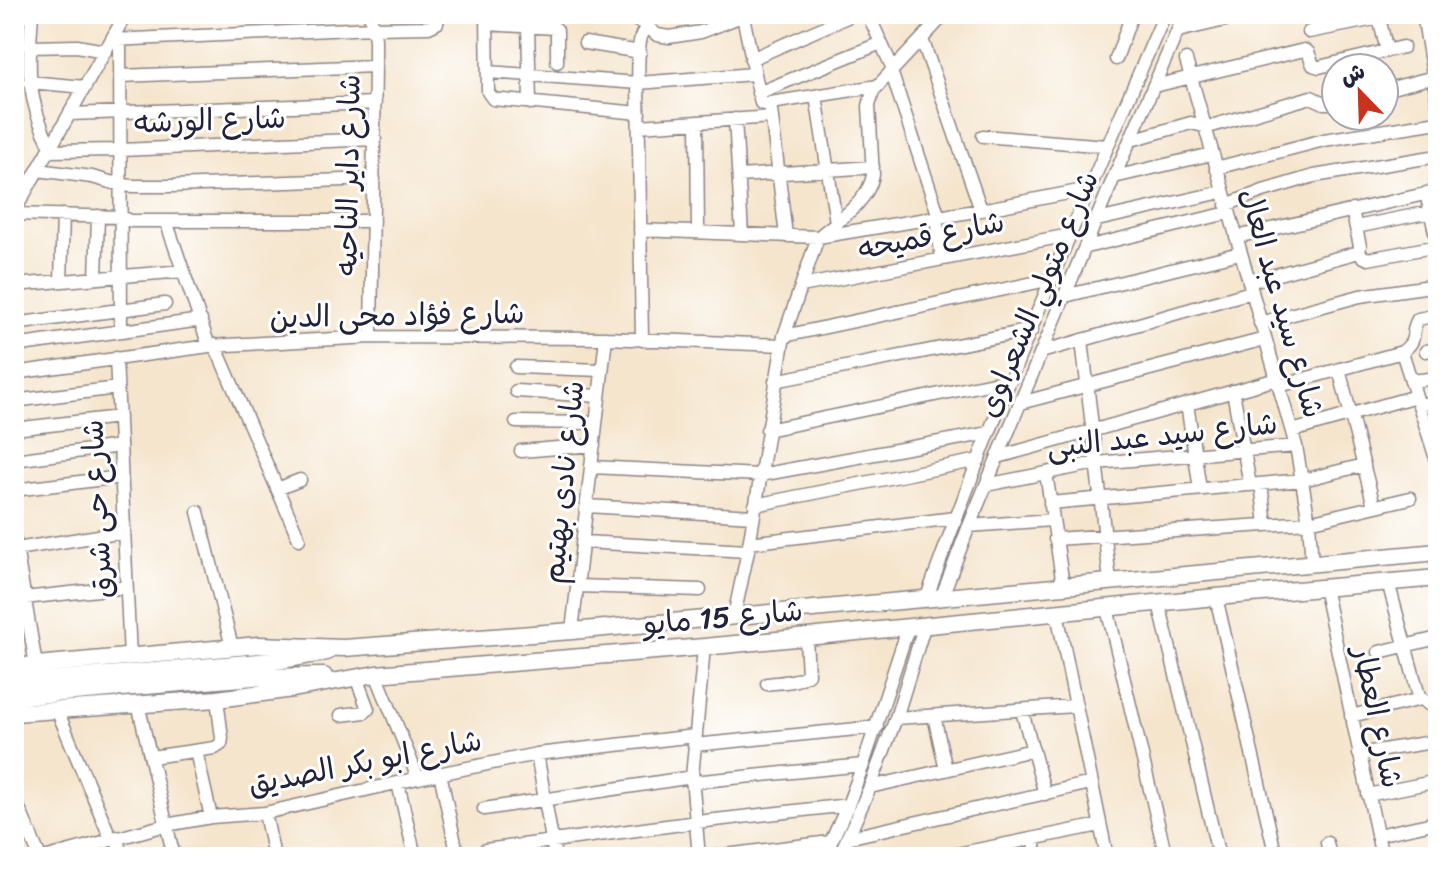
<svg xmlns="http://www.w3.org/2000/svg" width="1452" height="871" font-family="Sriracha,'Playpen Sans Arabic',sans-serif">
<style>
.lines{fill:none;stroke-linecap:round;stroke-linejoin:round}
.minor-casing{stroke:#8c8484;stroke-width:15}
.major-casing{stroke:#8c8484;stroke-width:19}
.minor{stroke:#fff;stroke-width:12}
.major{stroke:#fff;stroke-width:16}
.labels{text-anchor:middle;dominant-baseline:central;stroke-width:6;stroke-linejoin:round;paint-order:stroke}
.street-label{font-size:30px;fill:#22223b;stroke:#fff}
</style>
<rect width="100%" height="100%" fill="#fff"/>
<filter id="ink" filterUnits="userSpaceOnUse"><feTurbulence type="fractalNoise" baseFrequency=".0125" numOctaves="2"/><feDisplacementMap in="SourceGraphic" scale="16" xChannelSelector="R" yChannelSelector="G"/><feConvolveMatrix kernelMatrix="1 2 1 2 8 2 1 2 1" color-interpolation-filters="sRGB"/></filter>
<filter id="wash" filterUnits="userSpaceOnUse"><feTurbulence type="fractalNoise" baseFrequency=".006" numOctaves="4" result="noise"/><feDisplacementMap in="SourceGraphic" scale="32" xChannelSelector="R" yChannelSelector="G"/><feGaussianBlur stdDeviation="1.8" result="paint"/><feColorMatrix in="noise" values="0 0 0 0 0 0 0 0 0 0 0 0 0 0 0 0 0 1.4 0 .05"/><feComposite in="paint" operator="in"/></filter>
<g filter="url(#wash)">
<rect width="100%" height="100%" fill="#f5e5cd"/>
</g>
<g filter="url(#ink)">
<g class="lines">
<defs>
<path id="minor" d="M32 14C28 64 26 101 51 147
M370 14 375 39V66L371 337
M487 14 488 92 493 99 639 113
M622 14 643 23 657 35 669 37 701 32 747 14
M868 14 893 69
M1378 14 1387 51
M1423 14 1438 105
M743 16 761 103 764 104 878 86
M487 24 555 28 557 30V62
M528 26 530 103
M1178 31 1251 14
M1309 32 1400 14
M120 39 121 331
M922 39 981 210
M112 40 373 28 429 27 437 23 439 14
M585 43 640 52
M29 47 77 46 105 51
M751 59 854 14
M1116 59 1132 14
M1186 60 1296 446 1309 522 1312 564
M891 71 939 217
M488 72 638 83 754 74
M120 76 375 66
M29 82 85 87
M1154 86 1304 50 1308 52 1313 65 1319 67 1403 47
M1384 90 1434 77
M758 93 881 43
M816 96 836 222
M771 110 786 236
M70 114 375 103
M735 119 742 234
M697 122 698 232
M639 126 772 117
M983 136 1107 146
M1131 140 1191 123 1208 127 1311 97 1324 103H1336
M49 151 121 150 375 139
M1216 168 1324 140 1438 122
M38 170 92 177 121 185 134 186H172L374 179
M739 176 873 167
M1114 177 1212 154
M1426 193 1438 245
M1226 205 1263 191 1314 176 1438 156
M14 212 126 14
M14 214 121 217 131 221H373
M936 217 942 259
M1097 220 1222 192
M166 221 209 346
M1356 227 1430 212
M640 230 818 237 981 210 1089 189
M821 235C841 218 868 202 873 175L869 106 873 91 945 14
M1236 237 1438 191
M1086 247 1228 213
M1359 252 1362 256 1368 259 1438 246
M96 278 98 216
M61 281 63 215
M1249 282 1359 252 1360 246 1352 210
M14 285 184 271
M801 286 1070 235
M1065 296 1240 253
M1260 323 1360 296 1438 285
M14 324 165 304
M784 336 1052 279
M642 340 638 83C639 69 637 51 641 37 644 28 650 26 651 14
M1082 340 1110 581
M215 345 299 539
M14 346 201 320
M1426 351 1438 348
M1041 352 1251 292
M1402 352 1438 465
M116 358 130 657
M516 367 602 370
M1339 369 1374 506
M14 373 209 346 371 337 606 338 782 345
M775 381 1032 330
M1411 381 1438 378
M1279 386 1402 352C1420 338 1409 334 1418 319L1438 315
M516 391 599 396
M1233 391 1250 485
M14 401 117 388
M1020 403 1265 339
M1187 404 1200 489
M1419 405 1438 401
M516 422 596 423
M14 429 119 417
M767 430 1012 379
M1292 431 1416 396
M521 451 594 445
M998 457 1277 379
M14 460 120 446
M591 467 760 475 989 433
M1046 473 1063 585
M1261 484 1266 524
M986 485 1096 463 1296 446
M277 489 300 480
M14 490 121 477
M1050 503 1303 480 1364 465
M755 505 979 460
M587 506 753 516
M198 512 232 647
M969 526 1052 520
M14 536 36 665
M1055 539 1309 522 1410 498
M583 542 748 551
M749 543 955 518
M16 549 124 532
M1388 582 1419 696 1428 704 1438 702
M578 586 700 590
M1324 587 1382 857
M942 596 969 526 1114 177 1185 14
M927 597C998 400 1081 206 1165 14
M1216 597 1276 857
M24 598 126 587
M1159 603 1219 857
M1107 608 1166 857
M1057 613 1107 857
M734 616 748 551 784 336 818 237
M572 631 606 338
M1379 652 1438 638
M376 674 418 778
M767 684C780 682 797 683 808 674L806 638
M138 704 174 857
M57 710 111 839
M1022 711 1045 794
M341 715 365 712 368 709 356 677
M934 716 946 770
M1351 716 1421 699
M896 718 1075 706
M694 745 877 727
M196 751 211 817
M537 754 555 857
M1359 754 1438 741
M151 757 215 748 221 744 222 738 217 699
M440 773 458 857
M693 782 863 765
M398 783 415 857
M870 787 1033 750
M1368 795 1438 781
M14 797 40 857
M484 809 692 777
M265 813 274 857
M1377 835 1438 822
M117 837 121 857
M847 838 1091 783
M1033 839 1037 857
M1327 843 1330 857
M485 850 697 822 848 805
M48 857 166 825 211 817 265 813 418 778 537 754 695 736
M699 857 692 777 704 647
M710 857 830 842
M824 857 848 805 863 765 908 628
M839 857 870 787 896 718 924 627
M942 857 1100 825"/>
<path id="major" d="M14 667 259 645 344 648 572 631 1438 552
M14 683 282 660 327 652
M14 697 254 677 324 676
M14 713 217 699 293 689 376 674 704 647 1216 597 1438 578"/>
</defs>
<use href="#minor" class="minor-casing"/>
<use href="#major" class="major-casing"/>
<use href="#minor" class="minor"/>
<use href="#major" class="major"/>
</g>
</g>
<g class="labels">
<g class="street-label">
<text transform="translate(210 120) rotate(-2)">شارع الورشه</text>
<text transform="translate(348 175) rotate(-89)">شارع داير الناحيه</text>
<text transform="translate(931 235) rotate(-11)">شارع قميحه</text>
<text transform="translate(1038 294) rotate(-67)">شارع متولي الشعراوى</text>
<text transform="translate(1282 303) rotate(74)">شارع سيد عبد العال</text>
<text transform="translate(397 315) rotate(-1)">شارع فؤاد محى الدين</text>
<text transform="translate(1162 435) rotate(-6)">شارع سيد عبد النبى</text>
<text transform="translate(563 482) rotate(-84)">شارع نادى بهتيم</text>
<text transform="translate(97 509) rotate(-93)">شارع حى شرق</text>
<text transform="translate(723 617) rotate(-5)">شارع 15 مايو</text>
<text transform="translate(1378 717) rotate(78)">شارع العطار</text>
<text transform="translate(365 762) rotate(-11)">شارع ابو بكر الصديق</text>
</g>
</g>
<rect width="1452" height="871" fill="none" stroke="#fff" stroke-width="48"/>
<g transform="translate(1360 92) rotate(337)"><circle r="38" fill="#ffffff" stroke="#a7a7b1" stroke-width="2"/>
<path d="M0-6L14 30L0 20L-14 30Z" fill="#c8321e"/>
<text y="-12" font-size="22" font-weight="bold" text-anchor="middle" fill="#22223b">ش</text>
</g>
</svg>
